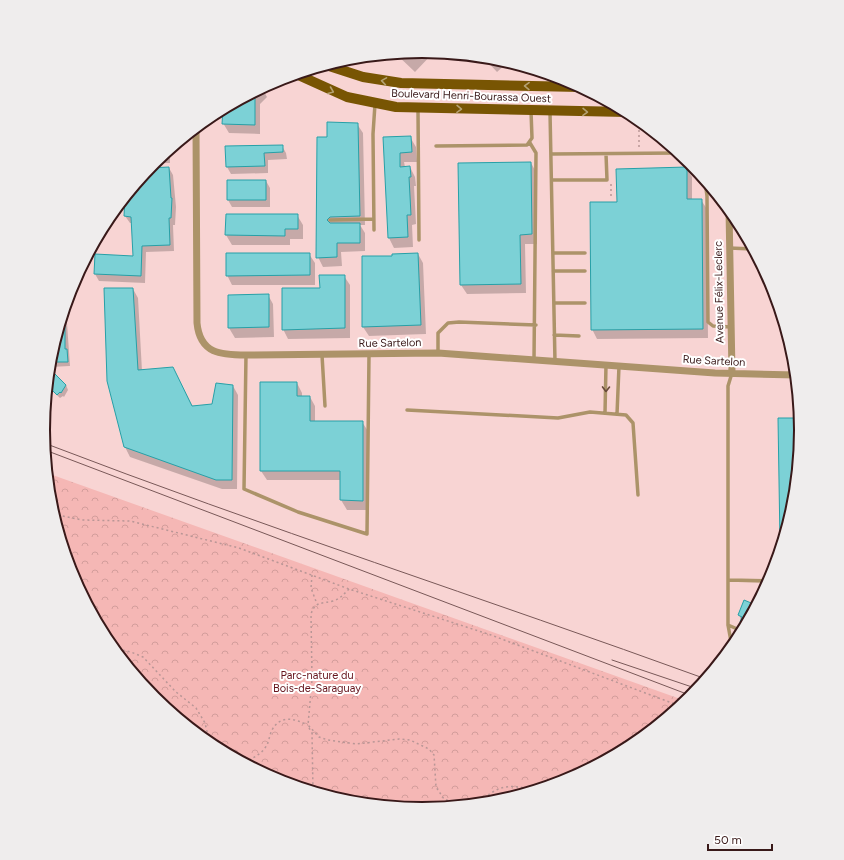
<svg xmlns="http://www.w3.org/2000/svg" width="844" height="860" font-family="Figtree,sans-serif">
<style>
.forest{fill:url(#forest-crowns)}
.shadow{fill:#0003}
.building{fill:#7cd1d6;stroke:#27a0a7}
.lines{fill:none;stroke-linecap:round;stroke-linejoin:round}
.path{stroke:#b99696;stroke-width:1.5;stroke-dasharray:2 3;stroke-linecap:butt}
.lane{stroke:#ac9369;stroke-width:3.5}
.street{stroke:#ac9369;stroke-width:7}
.primary{stroke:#785503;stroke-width:10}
.tram{stroke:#795858;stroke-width:1}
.oneway{stroke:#b5a274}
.oneway2{stroke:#674a39}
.labels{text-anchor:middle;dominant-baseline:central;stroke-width:4;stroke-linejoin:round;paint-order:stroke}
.street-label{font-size:11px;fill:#391919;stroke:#fff}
.park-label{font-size:11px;fill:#65141c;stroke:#fff}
.rim{fill:none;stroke:#391919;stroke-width:2}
</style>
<defs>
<pattern id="forest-crowns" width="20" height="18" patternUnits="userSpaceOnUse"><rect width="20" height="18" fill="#f5b7b5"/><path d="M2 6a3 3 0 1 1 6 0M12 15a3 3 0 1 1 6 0" fill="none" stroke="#d39d9b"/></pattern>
</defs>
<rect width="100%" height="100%" fill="#f8d4d3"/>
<path class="forest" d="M47 473 686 701 632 745 567 780 496 802 422 809 348 802 277 780 211 745 154 698 107 640 72 575 50 504Z"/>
<path class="shadow" d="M422 51 434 52 415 72 396 54Z
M483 57 496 58 508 62 497 72Z
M262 88 267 97 260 104V134L229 133 223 123 224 108Z
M357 124 363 133 365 225H360L365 233V251L341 252 342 266 323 267 318 257 328 138Z
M410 137 416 147 417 162H404L405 167H410L415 177 416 186H414L416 224 412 225 413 247 394 248 389 238 384 138Z
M282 146 286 153 287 159 268 160V173L231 174 227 167Z
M170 149V163H153L154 162Z
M531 163 536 172 537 244H525L526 293 467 294 461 285Z
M169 168 173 175 176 207 175 225H173L174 251 146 252 145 283 99 281 95 274 134 257 132 223H130L125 216 134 198 133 188 148 169Z
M686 168 692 177V200H701L707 209 708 338 597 339 592 329 618 203Z
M266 181 270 188V207H232L228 200Z
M297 215 303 225V239H290V245H232L226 235Z
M309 254 315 263V285H232L227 275Z
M418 254 423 263 426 334 369 336 363 327 393 257Z
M344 276 350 285V338L288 339 283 329 321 289Z
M133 289 138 298 142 371 178 378 193 407 213 405 233 386 238 395 237 489H222L130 457 125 447Z
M268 295 273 304 274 337 235 338 229 328V296Z
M62 318H64L67 323 70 366 50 367V356Z
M48 374 66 385 68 390 64 397 63 396 60 398 47 386Z
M297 383 302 393V397H310L315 406V422H362L368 431V510H347L341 500V480H267L261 471Z
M745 601 756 606 744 627 739 615Z"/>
<path class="building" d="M255 92V125L222 124 223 109Z
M327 122 358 123 360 216 330 217 327 220 330 223H360V243H337V257L316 258 317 137H327Z
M411 136 412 152 400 153V167L410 166 411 177H409L411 215H407L408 237 388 238 383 137Z
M283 145V152L264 153 265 166 226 167 225 146Z
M531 162 532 234 520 235 521 284 460 285 458 163Z
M169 167 171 198H172L171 218H169L170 245 142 246 141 276 94 274 95 254 133 256 131 217 124 216 125 197H132V189L149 168Z
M687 167V199H702L703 329 591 330 590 202H617L616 169Z
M227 180H266V200H227Z
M226 214H298V229H285V236L225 235Z
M226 253H310V275L226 276Z
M418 253 421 325 362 327V256H392V254Z
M319 275H345V328L282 330V288H320Z
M104 288H133L138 370 173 367 192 406 212 404 216 383 233 385 232 480H216L124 447 107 381Z
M269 294V327L228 328V295Z
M63 313 65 314V349H67L68 362H50Z
M49 368 66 385 61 393 60 392 57 395 47 385Z
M260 382H297V396H310V421H363V501L340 500V471H260Z
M778 418H800L801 430 794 504 782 544 780 543Z
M744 600 756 605 746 624 740 622 742 617 738 615Z"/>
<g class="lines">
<path class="path" d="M449 54V56
M639 120V148
M681 159H687
M611 184V199
M714 288H722
M53 514 82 520 130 521 239 548 349 589 491 635 680 706
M312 575 311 588 317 604
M349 589C344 594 340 599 333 601 322 604 315 601 311 614L312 680 308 725 319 737 328 740 356 744 399 739 410 740 429 749 434 755 436 787 444 799 460 805
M113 648 131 652 143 657 176 692 196 708 205 723 210 744
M309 728 312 733 313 791
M245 763C252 758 260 755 265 748 269 743 269 736 272 730 280 715 294 718 307 725
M476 804C499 786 505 783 534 790"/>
<path class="lane" d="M418 110 419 240
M550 112 555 362
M530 143 536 153 534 360
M436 146 527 145 532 138 531 111
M551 154 679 153
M552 180H607L606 154
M705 181 707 196 708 322 713 326 731 327
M330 220 374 219
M374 230 373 134 375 104
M729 248 753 249
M553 253H585
M553 271H585
M554 303H585
M554 335 579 336
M438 353V333L448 323 459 322 536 325
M246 355 244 489 298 512 367 534 369 355
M322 355 325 406
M732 373 728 386V625L732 647
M407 410 558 418 590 412 626 415 633 423 638 495
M605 413 606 365
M617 414 619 366
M729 580 769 581
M728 625 742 631"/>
<path class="street" d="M196 127 197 323C200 354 221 355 246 355L438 353 715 373 796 375
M729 210 732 373"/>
<path class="primary" d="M326 65 363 77 401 83 580 87
M296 74 347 97 396 107 627 112"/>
<path class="tram" d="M44 443C263 527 486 599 706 679
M45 450 692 696
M612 660 698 689"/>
</g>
<defs><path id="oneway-chevron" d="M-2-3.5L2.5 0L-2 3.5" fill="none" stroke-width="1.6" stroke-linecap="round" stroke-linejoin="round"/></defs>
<g class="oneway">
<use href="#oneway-chevron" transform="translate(384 81) rotate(-171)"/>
<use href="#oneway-chevron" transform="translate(527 86) rotate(-179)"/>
<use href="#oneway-chevron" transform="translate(331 91) rotate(22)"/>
<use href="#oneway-chevron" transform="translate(459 109) rotate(1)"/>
<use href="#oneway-chevron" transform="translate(585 112) rotate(1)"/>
</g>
<use class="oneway2" href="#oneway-chevron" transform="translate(606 389) rotate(91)"/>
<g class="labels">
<g class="street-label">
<text transform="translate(471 96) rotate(2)">Boulevard Henri-Bourassa Ouest</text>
<text transform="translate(719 292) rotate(-91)">Avenue Félix-Leclerc</text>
<text transform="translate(390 343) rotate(-1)">Rue Sartelon</text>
<text transform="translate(714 361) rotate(3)">Rue Sartelon</text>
</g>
<g class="park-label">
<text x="317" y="675">Parc-nature du<tspan x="317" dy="13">Bois-de-Saraguay</tspan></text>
</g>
</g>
<path d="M0 0H844V860H0ZM50 430a372 372 0 1 1 744 0a372 372 0 1 1-744 0Z" fill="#efeded" fill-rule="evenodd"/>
<path class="rim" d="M50 430a372 372 0 1 1 744 0a372 372 0 1 1-744 0Z"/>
<path d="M708 844v6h64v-6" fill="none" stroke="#391919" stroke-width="2"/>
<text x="714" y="844" font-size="12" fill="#391919" stroke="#ffffff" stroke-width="3" paint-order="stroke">50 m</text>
</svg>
